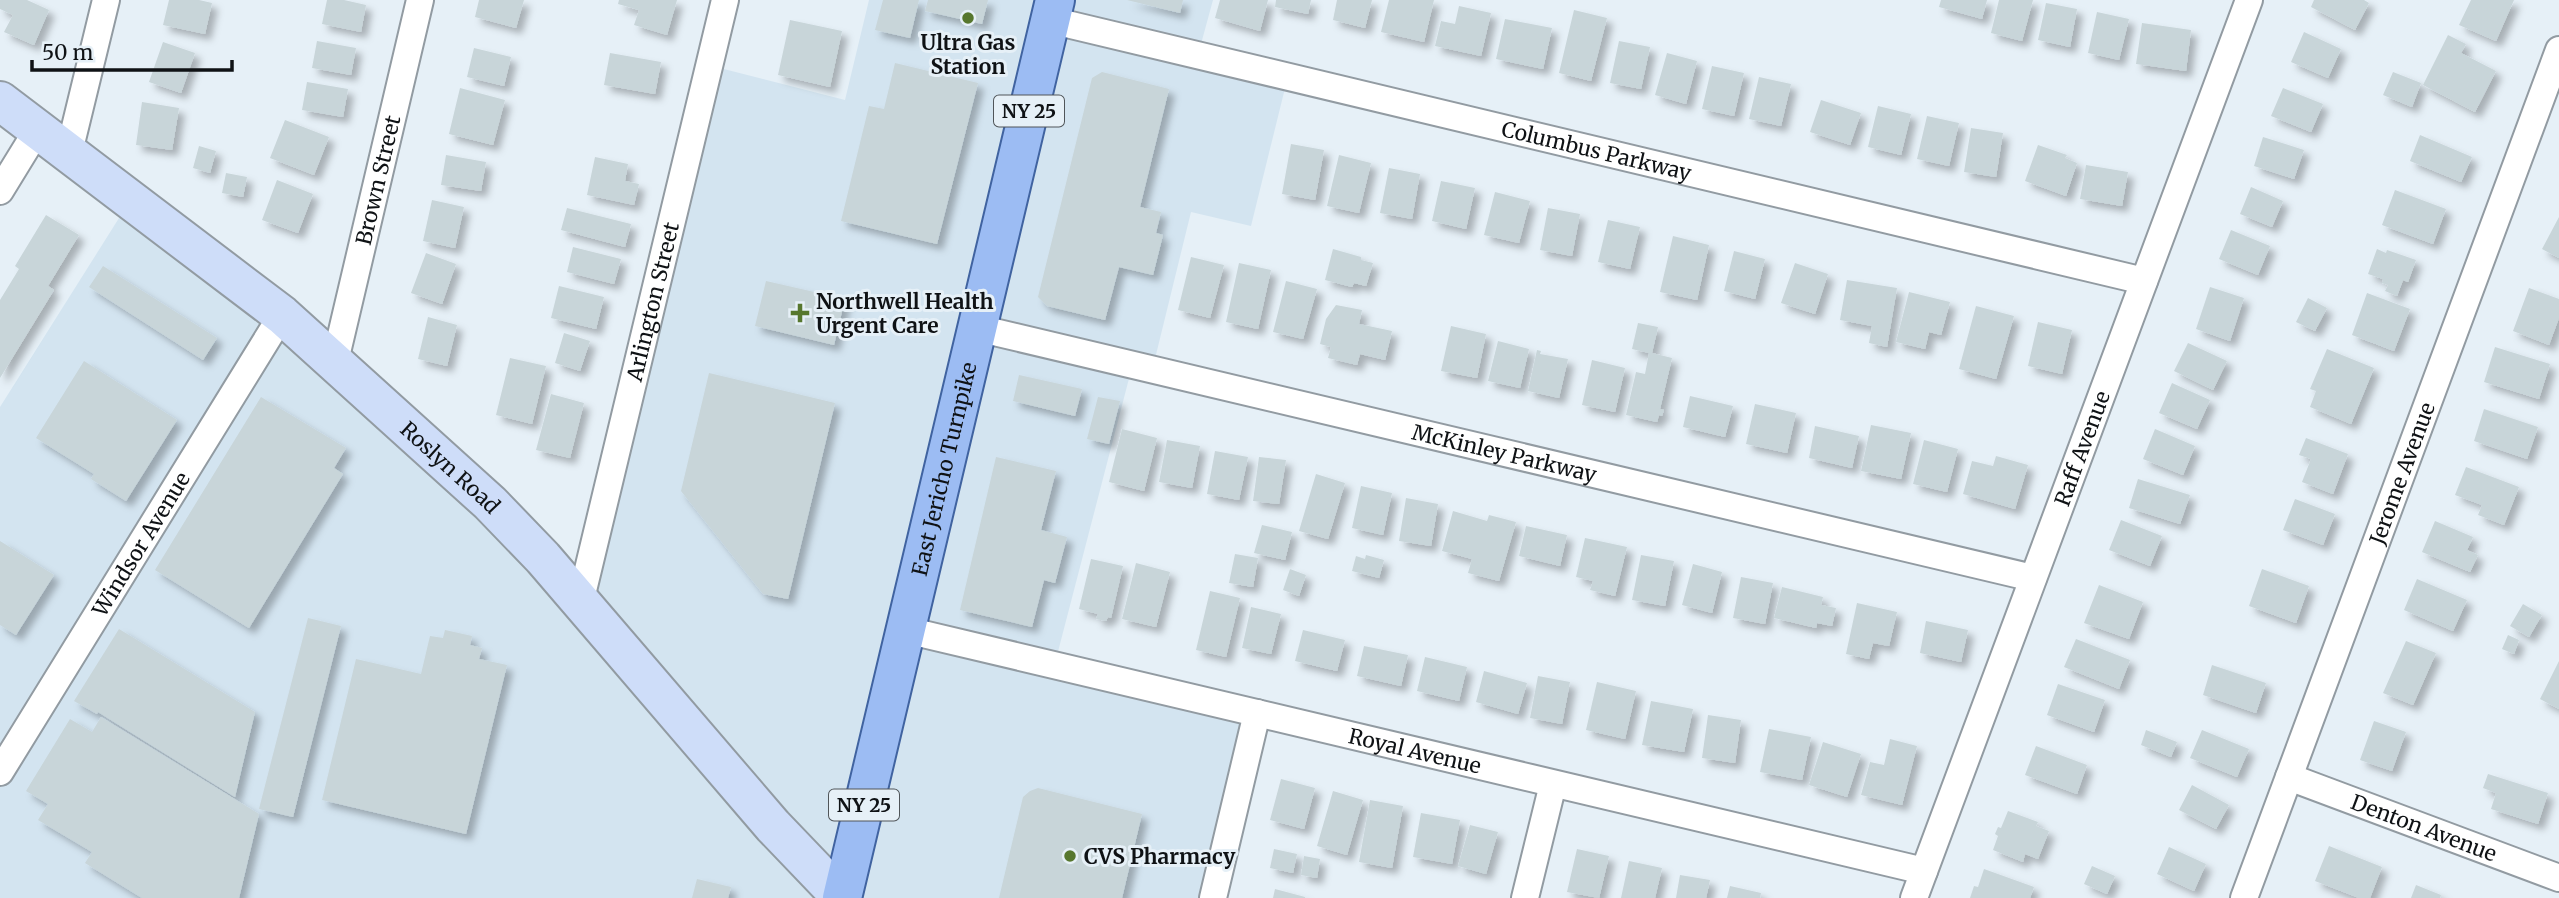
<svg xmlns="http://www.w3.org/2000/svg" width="2559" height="898" font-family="Merriweather,serif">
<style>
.built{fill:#d3e4f0}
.building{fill:#c8d5d9;filter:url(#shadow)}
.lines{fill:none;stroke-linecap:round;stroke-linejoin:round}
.street-casing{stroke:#929ba2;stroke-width:30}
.secondary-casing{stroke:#929ba2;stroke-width:42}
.primary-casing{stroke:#4063a0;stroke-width:42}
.street{stroke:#fff;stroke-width:26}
.secondary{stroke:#ceddf9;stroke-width:38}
.primary{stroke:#9cbcf3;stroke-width:38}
.poi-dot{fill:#57772e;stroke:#e6f0f7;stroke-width:2.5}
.labels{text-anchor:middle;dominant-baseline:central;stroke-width:6;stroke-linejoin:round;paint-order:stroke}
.shield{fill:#e6f0f7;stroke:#505559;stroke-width:2}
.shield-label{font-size:19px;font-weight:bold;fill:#0f1215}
.poi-label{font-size:21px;font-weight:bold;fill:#0f1215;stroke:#e6f0f7;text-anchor:start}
.street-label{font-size:21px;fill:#0f1215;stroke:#e6f0f7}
</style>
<defs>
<filter id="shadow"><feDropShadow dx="6" dy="6" stdDeviation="3.5" flood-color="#0004"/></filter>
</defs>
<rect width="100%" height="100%" fill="#e6f0f7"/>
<path class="built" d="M869 0H1213L1198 55 1288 76 1251 226 1191 212 1152 371 1132 367 1054 667 1257 713 1213 898H0V407L131 199 580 604 712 66 845 100Z"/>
<path class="building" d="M0 0H27L49 10 34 45 4 32 13 15 0 9Z
M169 0H199L212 3 205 34 163 25Z
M327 0H344L366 5 361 32 322 24Z
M479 0H524L516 28 475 17Z
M619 0H677L667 35 634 25 639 10 618 4Z
M883 0H919L910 38 875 30Z
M928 0H988L982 24 925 11Z
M1127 0H1183L1180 13Z
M1220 0H1268L1260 31 1215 18Z
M1276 0H1311L1308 14 1275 7Z
M1337 0H1372L1365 28 1333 20Z
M1389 0H1434L1424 42 1381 32Z
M1941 0H1987L1982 19 1939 7Z
M1999 0H2033L2022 41 1991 33Z
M2314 0H2364L2369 3 2355 30 2311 7Z
M2471 0H2514L2496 41 2459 25Z
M2046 3 2077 9 2070 47 2038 40Z
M1459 6 1491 13 1481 56 1435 46 1441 21 1455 24Z
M1574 10 1607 18 1591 81 1559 73Z
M2097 12 2129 19 2119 60 2088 53Z
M1505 19 1552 28 1543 69 1496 59Z
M790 20 842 31 830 87 778 75Z
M2142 23 2191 30 2186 71 2136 64Z
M2304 32 2341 49 2328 78 2291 62Z
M2448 35 2466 44 2461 53 2496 71 2475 112 2423 85Z
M317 41 356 48 351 75 312 68Z
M1619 41 1650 47 1641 89 1610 83Z
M163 42 195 53 181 93 149 82Z
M474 48 511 57 504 86 467 77Z
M610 53 661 62 655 94 604 85Z
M1667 53 1697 61 1686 104 1655 95Z
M895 63 978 83 937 244 841 221 869 106 884 109Z
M1712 66 1744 73 1734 116 1702 109Z
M1102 72 1169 89 1140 207 1161 212 1156 233 1163 235 1153 275 1119 267 1105 320 1047 306 1038 297 1092 78Z
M2393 72 2421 83 2412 107 2383 95Z
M1759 77 1791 84 1781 126 1749 119Z
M307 82 348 89 343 117 302 110Z
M460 88 505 100 493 145 449 134Z
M2283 88 2323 104 2311 132 2271 116Z
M1821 100 1861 113 1850 145 1810 132Z
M142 102 179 108 172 150 136 145Z
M1878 106 1911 114 1901 155 1868 147Z
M1927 116 1959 123 1949 166 1917 159Z
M285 120 329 137 314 175 270 158Z
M1971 128 2003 133 1996 177 1964 172Z
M2420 135 2472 157 2461 182 2410 161Z
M2263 137 2304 150 2294 179 2254 166Z
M1291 144 1324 150 1315 200 1282 194Z
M2038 145 2067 155 2065 158 2077 163 2066 196 2025 181Z
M199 146 216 151 210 173 193 168Z
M446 155 486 162 481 191 441 185Z
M1339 155 1371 163 1359 213 1327 206Z
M595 157 628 164 625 181 639 184 634 205 587 195Z
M2086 165 2128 172 2122 206 2080 199Z
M1389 168 1420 174 1412 219 1380 213Z
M226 173 247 177 243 197 222 193Z
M277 180 313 194 298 233 262 220Z
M1441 181 1475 188 1466 229 1432 221Z
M2251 187 2283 201 2272 227 2240 214Z
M2395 190 2446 209 2433 244 2382 225Z
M1495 192 1530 201 1519 243 1484 235Z
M432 200 464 207 455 248 423 241Z
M567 208 631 224 625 247 561 230Z
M1548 208 1580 214 1572 256 1540 250Z
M46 215 79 235 48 286 54 290 0 378V300L19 269 15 266Z
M2559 217V258L2542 249Z
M1608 220 1640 227 1630 269 1598 262Z
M2231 230 2270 246 2258 275 2219 259Z
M1673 236 1709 245 1697 300 1660 292Z
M573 247 621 259 614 284 567 272Z
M1333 249 1361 257V260L1373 263 1366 286 1354 283 1352 287 1325 280Z
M2377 249 2386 253 2387 250 2416 260 2408 282 2403 280 2397 296 2385 291 2388 285 2382 283 2383 279 2368 274Z
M1734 251 1765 259 1755 299 1724 291Z
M426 253 456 264 442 304 411 293Z
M1191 257 1224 265 1210 318 1178 310Z
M1239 263 1271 270 1258 329 1226 322Z
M1795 263 1828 274 1815 314 1781 303Z
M103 266 217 338 203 360 89 287Z
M1847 280 1897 288 1887 347 1869 343 1872 326 1840 320Z
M766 281 845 299 834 345 755 326Z
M1286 281 1317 289 1303 339 1273 332Z
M559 286 604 297 596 329 551 318Z
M2210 287 2244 298 2230 341 2196 329Z
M2529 288 2559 299V318L2549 345 2513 331Z
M1909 292 1950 302 1941 335 1929 332 1925 349 1896 342Z
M2367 293 2410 309 2394 351 2352 335Z
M2308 298 2327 308 2315 331 2296 322Z
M1336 305 1362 310 1359 324 1392 331 1385 360 1360 354 1357 365 1328 358 1331 347 1320 344 1326 319Z
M1976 306 2014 316 1996 379 1959 369Z
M428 317 457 325 447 366 418 359Z
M2038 322 2072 330 2062 374 2028 366Z
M1638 323 1658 327 1652 353 1672 358 1660 409 1664 410 1662 416 1659 415 1657 422 1626 415 1636 372 1645 374 1649 353 1632 349Z
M1451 326 1486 334 1477 378 1441 371Z
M564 333 590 341 580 371 555 363Z
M1498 341 1529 349 1520 388 1488 381Z
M2188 343 2227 361 2213 390 2174 371Z
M2495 347 2550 364 2539 399 2484 382Z
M2327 349 2374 368 2351 424 2310 407 2316 391 2310 389Z
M1537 350 1541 351 1540 354 1568 359 1559 398 1528 391Z
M510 358 546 366 532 424 496 415Z
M1592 360 1625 368 1615 412 1582 405Z
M84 361 177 420 126 501 91 479 94 474 36 438Z
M709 373 835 403 788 599 763 594 681 491Z
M1019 375 1082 389 1075 416 1013 401Z
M2172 383 2210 400 2197 429 2159 413Z
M551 394 584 403 570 458 536 450Z
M1690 396 1733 406 1725 437 1683 427Z
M261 397 346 448 334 468 343 474 249 628 155 570Z
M1098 397 1120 401 1109 444 1087 439Z
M1755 404 1796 413 1787 453 1746 444Z
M2484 409 2538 427 2527 459 2474 441Z
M1871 425 1911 433 1901 479 1861 471Z
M1815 426 1859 436 1852 468 1809 458Z
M1122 429 1157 438 1144 491 1109 482Z
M2155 429 2195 446 2183 475 2143 459Z
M2306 438 2348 454 2333 494 2302 482 2311 459 2299 455Z
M1167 440 1200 446 1192 488 1159 482Z
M1924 440 1958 449 1947 492 1913 484Z
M1215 451 1248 457 1239 500 1207 494Z
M1996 456 2028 465 2015 509 1963 494 1972 461 1993 466Z
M996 457 1056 471 1041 530 1067 537 1055 583 1044 580 1032 627 960 610Z
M1259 457 1286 460 1279 504 1253 501Z
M2466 467 2519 487 2504 525 2478 515 2482 505 2455 495Z
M1316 474 1345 483 1328 539 1299 531Z
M2138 479 2190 495 2180 524 2129 508Z
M1361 486 1392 493 1383 535 1352 528Z
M1406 498 1438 504 1431 546 1399 541Z
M2295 499 2335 514 2323 545 2283 530Z
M1453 511 1487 521 1489 515 1516 522 1499 581 1468 573 1472 559 1442 551Z
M2121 520 2162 536 2150 566 2109 550Z
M2435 521 2473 537 2467 550 2478 555 2470 572 2422 552Z
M1262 525 1292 532 1285 560 1254 553Z
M1526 526 1567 535 1560 566 1519 556Z
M1585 538 1627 547 1615 596 1590 590 1593 581 1576 577Z
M0 541 54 575 16 635 0 625Z
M1235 554 1258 558 1253 587 1229 583Z
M1366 555 1384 560 1379 578 1352 571 1356 556 1365 559Z
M1641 555 1674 561 1665 606 1632 600Z
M1091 559 1123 566 1111 618 1108 617 1106 621 1096 619 1098 614 1079 609Z
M1136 563 1170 572 1156 627 1122 619Z
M1693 564 1722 572 1712 613 1682 605Z
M1290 569 1306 575 1299 596 1283 590Z
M2262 569 2309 586 2296 623 2249 606Z
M1741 577 1773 583 1765 624 1733 618Z
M2417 579 2467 600 2453 631 2404 610Z
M2099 585 2143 602 2129 639 2084 623Z
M1782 587 1823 597 1821 605 1836 608 1832 626 1817 623 1816 628 1774 618Z
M1210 591 1240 598 1226 657 1196 650Z
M1857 603 1897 612 1889 646 1873 643 1869 659 1846 654Z
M2523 604 2542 615 2529 637 2510 626Z
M1251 607 1281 614 1271 654 1242 648Z
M308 618 341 626 293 817 259 809Z
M1926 621 1968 630 1961 662 1920 653Z
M119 629 255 712 235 797 98 712 97 714 74 701Z
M445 630 472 636 470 645 482 648 479 659 507 665 466 834 322 800 356 659 421 674 430 636 443 638Z
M1303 630 1345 640 1337 671 1295 661Z
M2508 635 2519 640 2514 654 2502 649Z
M2076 639 2130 660 2119 689 2064 667Z
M2406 641 2436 653 2413 705 2383 693Z
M1364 646 1408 655 1401 686 1357 676Z
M1425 657 1467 667 1459 701 1417 691Z
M2559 661V709L2540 699Z
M2212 665 2266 683 2256 713 2203 695Z
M1484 671 1527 683 1518 714 1476 702Z
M1538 676 1570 682 1562 724 1530 718Z
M1597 682 1636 691 1625 739 1586 730Z
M2058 684 2105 700 2094 732 2047 715Z
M1651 701 1693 709 1684 752 1642 745Z
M1708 715 1741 720 1735 763 1702 758Z
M101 717 259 814 239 898H142L85 863 92 852 38 820 48 804 26 791 70 719 92 732Z
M2374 721 2406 732 2392 771 2360 760Z
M1769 729 1811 737 1802 780 1760 772Z
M2146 730 2177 742 2171 757 2141 745Z
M2202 730 2249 749 2237 777 2190 758Z
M1890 739 1917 746 1902 805 1861 795 1870 762 1884 765Z
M1823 742 1861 754 1847 797 1809 785Z
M2036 746 2087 765 2077 794 2025 775Z
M2488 774 2548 793 2538 824 2491 809 2496 793 2483 788Z
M1281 779 1315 788 1304 829 1270 820Z
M2192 785 2229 805 2216 829 2179 810Z
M1038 788 1142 814 1122 898H999L1023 797 1030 791Z
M1333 791 1363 800 1347 855 1317 846Z
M1370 800 1403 806 1392 868 1359 862Z
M2008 811 2038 822 2036 826 2049 831 2038 859 2025 854 2023 862 1993 850 1998 836 1995 834 1998 827 2001 828Z
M1421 813 1460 820 1452 864 1413 857Z
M1470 825 1498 832 1486 874 1458 866Z
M2329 846 2382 867 2370 898H2359L2315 881Z
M2169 847 2206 864 2194 891 2157 874Z
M1274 849 1297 854 1293 873 1270 868Z
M1577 849 1609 856 1599 898 1567 892Z
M1304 856 1320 859 1317 878 1301 875Z
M1629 861 1662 868 1655 898H1621Z
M2092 866 2115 876 2107 894 2084 884Z
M1984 869 2034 887 2030 898H1970L1974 886 1978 887Z
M1680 875 1710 880 1706 898H1676Z
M697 879 731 887 728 898H692Z
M2416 885 2441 895 2440 898H2411Z
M1730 886 1761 893 1760 898H1727Z
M1275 889 1305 897V898H1273Z"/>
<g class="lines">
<defs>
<g id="street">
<path id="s1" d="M1050 20 2144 281"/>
<path d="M69 152 106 0"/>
<path d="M0 191 38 129"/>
<path id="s2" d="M977 328 2033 578"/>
<path id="s3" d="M335 361 420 0"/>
<path id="s4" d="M580 603 725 0"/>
<path id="s5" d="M906 630 1924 871"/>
<path id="s6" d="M0 772 282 315"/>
<path id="s7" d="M2289 777 2559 878"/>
<path d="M1213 898 1257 713"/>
<path d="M1525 898 1553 784"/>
<path id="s8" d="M1914 898 2249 0"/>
<path id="s9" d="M2244 898 2559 50"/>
</g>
<g id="secondary">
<path id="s10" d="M0 101 282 315 490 503 543 558 773 826 842 898"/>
</g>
<g id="primary">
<path id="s11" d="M842 898 1055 0"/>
</g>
</defs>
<use href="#street" class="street-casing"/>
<use href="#secondary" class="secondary-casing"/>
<use href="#primary" class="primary-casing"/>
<use href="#street" class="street"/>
<use href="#secondary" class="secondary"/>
<use href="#primary" class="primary"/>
</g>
<g class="poi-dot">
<circle cx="968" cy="18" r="7"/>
<path d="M796.5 302.5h7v7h7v7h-7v7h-7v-7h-7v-7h7z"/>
<circle cx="1070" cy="856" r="7"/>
</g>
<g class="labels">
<g class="shield">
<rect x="994" y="95.5" width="70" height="31" rx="5"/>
<rect x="829" y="789.5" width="70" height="31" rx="5"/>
</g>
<g class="shield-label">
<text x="1029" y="111">NY 25</text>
<text x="864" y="805">NY 25</text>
</g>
<g class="poi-label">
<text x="968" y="42" text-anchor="middle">Ultra Gas<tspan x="968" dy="24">Station</tspan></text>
<text x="816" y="301">Northwell Health<tspan x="816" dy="24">Urgent Care</tspan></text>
<text x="1084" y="856">CVS Pharmacy</text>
</g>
<g class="street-label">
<text stroke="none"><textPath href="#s1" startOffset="562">Columbus Parkway</textPath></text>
<text stroke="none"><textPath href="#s3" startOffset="186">Brown Street</textPath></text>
<text stroke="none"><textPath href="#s4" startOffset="310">Arlington Street</textPath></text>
<text stroke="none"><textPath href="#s8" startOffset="480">Raff Avenue</textPath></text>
<text stroke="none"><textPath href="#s2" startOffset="542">McKinley Parkway</textPath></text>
<text stroke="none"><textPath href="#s10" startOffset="581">Roslyn Road</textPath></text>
<text stroke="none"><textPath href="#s11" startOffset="441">East Jericho Turnpike</textPath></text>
<text stroke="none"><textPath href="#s9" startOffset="453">Jerome Avenue</textPath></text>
<text stroke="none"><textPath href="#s6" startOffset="268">Windsor Avenue</textPath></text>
<text stroke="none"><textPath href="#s5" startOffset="523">Royal Avenue</textPath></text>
<text stroke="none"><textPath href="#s7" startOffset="144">Denton Avenue</textPath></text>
</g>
</g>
<path d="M32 60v10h200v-10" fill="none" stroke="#0f1215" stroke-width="3.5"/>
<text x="42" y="60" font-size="21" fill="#0f1215" stroke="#e6f0f7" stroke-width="5" paint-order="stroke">50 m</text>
</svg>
